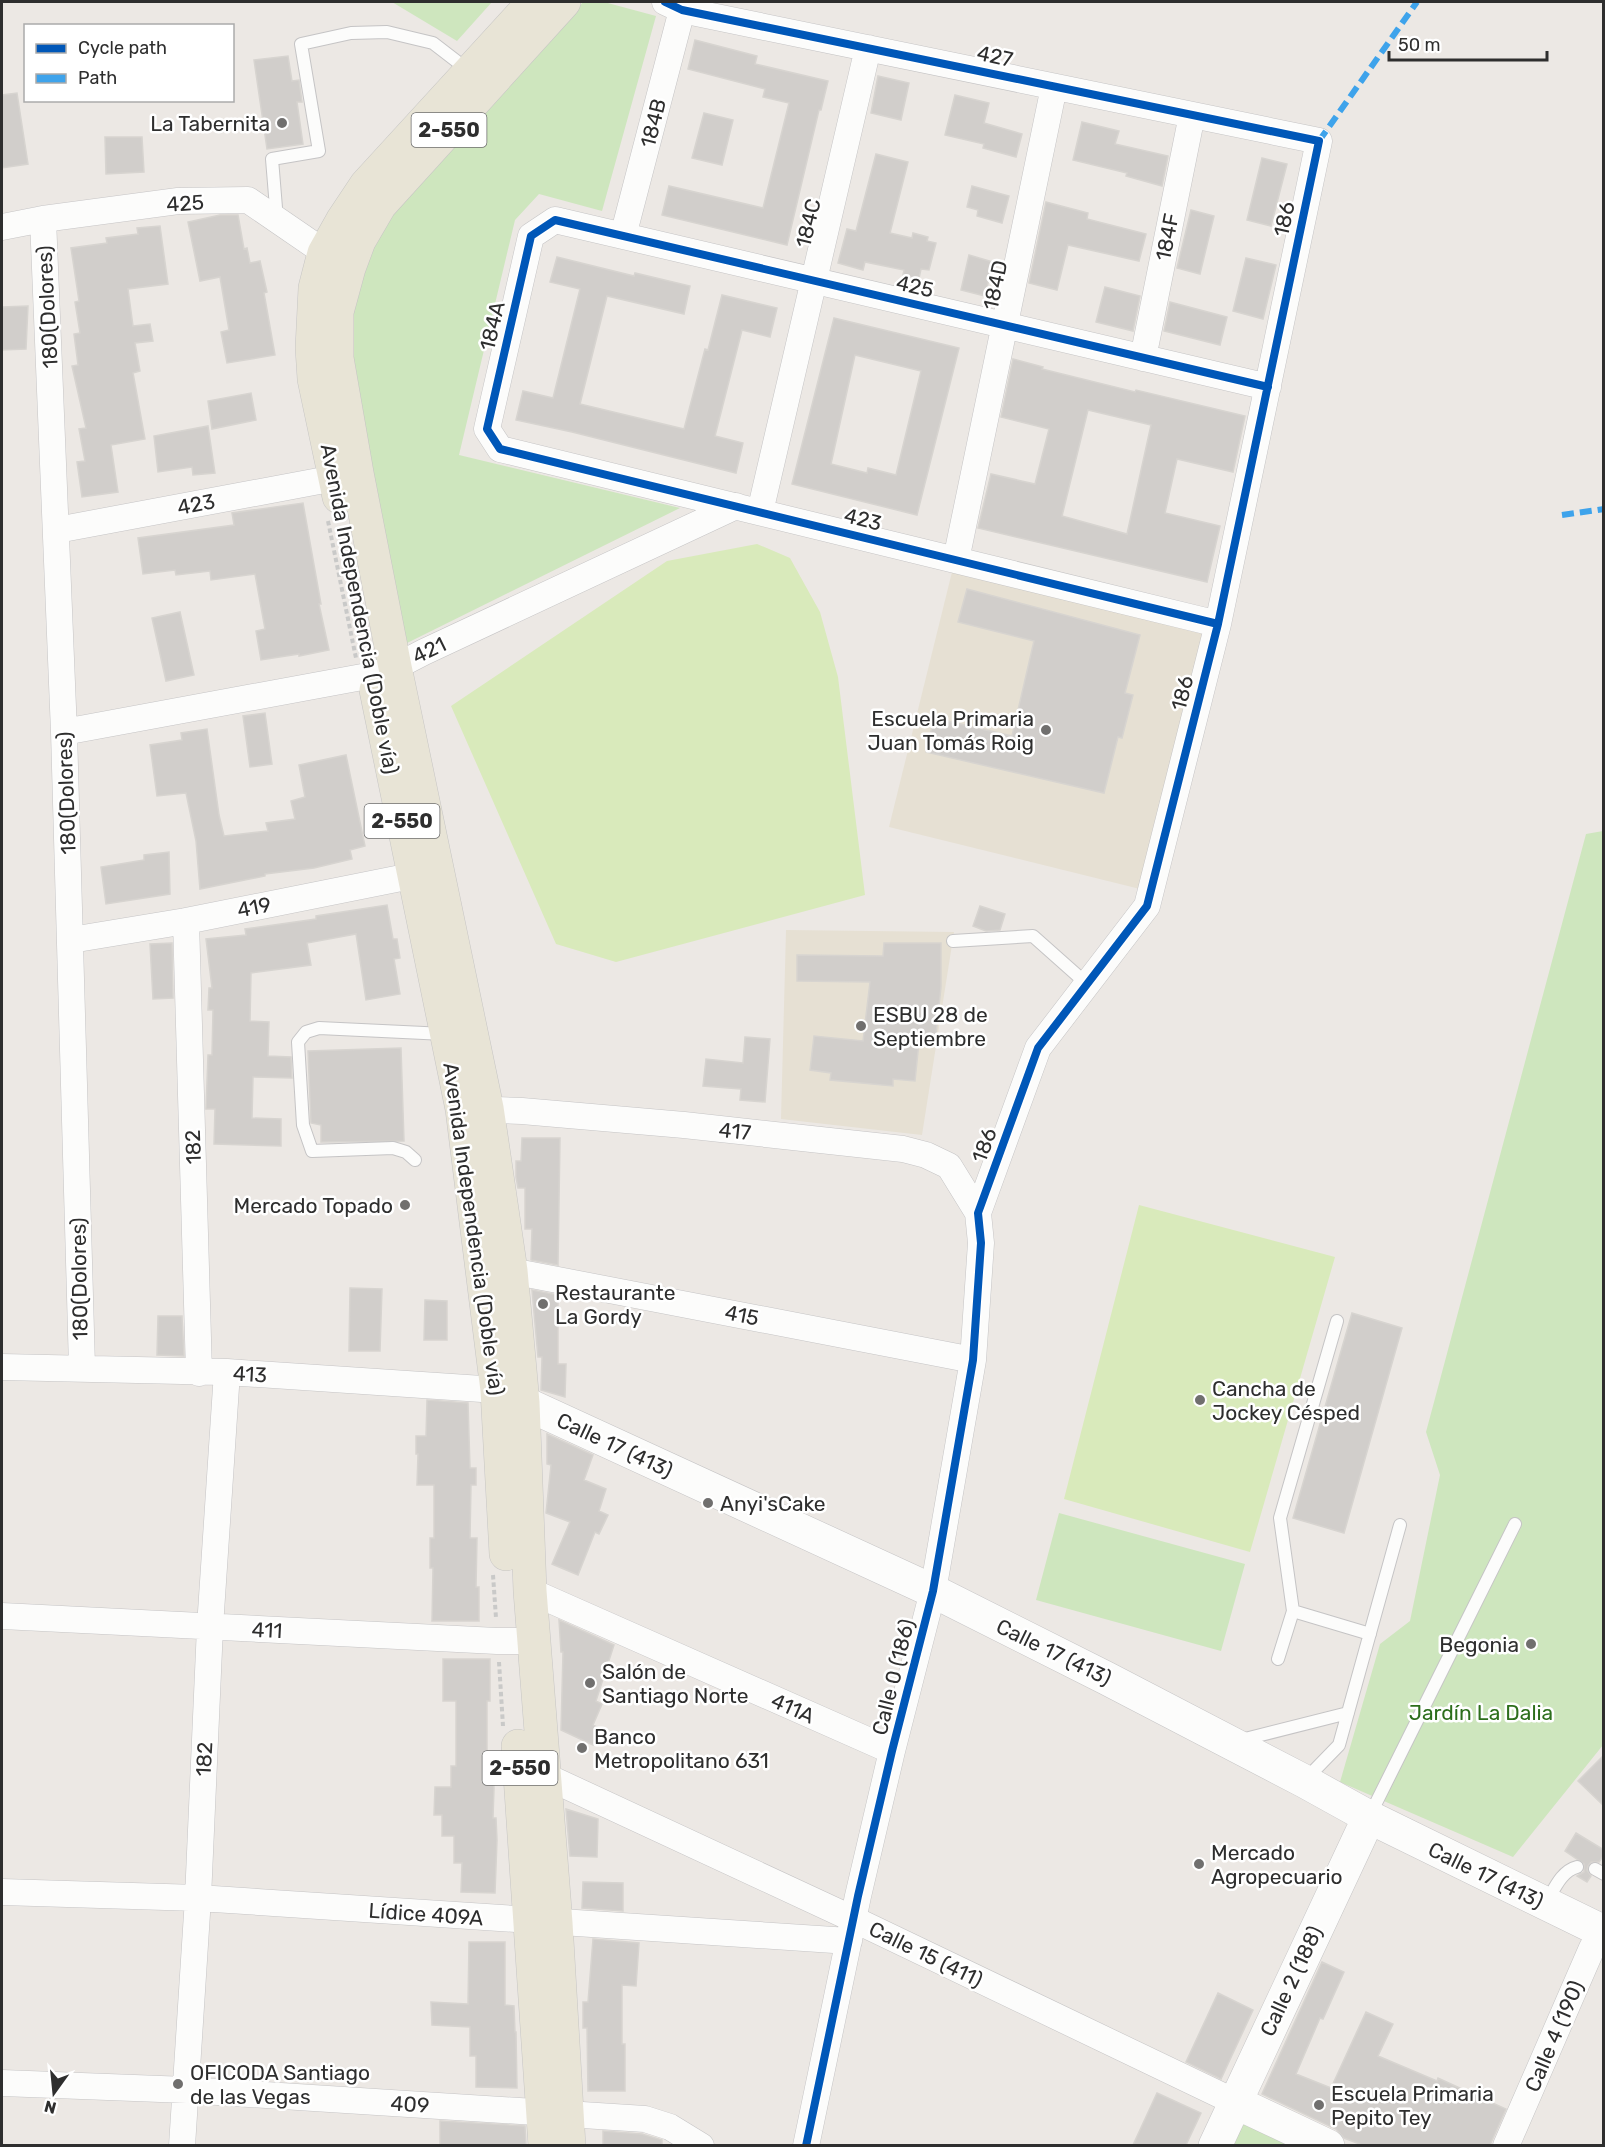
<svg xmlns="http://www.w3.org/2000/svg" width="1605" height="2147" font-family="Rubik,sans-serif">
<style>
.education{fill:#e6e0d3}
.green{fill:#cee6be}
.pitch{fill:#d9eabb}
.building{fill:#d1cecb;stroke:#d7d4d0;stroke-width:1.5;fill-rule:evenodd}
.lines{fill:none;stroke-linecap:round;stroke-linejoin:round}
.lane-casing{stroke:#c5c4c5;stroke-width:14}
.street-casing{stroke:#c5c4c5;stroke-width:27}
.secondary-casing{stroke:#c5c4c5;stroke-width:34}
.primary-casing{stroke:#c6c5c4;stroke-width:34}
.path{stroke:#c9c9c8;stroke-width:4;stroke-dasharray:4.5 3;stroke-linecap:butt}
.lane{stroke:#fcfcfb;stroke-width:12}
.street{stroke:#fcfcfb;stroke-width:26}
.secondary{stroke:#fcfcfb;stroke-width:33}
.primary{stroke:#e8e4d6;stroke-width:33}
.quiet{stroke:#3ea3eb;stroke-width:6;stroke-dasharray:12 6;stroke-linecap:butt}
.cycleway-casing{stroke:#fff;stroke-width:11}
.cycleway{stroke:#0057b8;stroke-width:8}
.poi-dot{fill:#706f6e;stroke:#fff;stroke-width:2}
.labels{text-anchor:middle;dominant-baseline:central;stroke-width:5;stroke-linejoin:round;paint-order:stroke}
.shield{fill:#fff;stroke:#6d6d6d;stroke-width:1.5}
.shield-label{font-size:20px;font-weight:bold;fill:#2e2e2e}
.street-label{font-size:21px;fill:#2e2e2e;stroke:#fff}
.poi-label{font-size:21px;fill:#2e2e2e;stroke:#fff;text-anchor:start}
.park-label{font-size:21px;fill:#2c6e1b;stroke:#fff}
</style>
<rect width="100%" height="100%" fill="#ece8e4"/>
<path class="education" d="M952 572 1203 634 1140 889 889 827Z
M786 930 954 932 922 1135 781 1119Z"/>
<path class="green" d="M392 2H492L457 41Z
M583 2H604L656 16 602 211 539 194 515 220 459 455 680 508 403 645 347 346 351 290 383 217Z
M1603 831V1745L1513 1857 1340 1782 1380 1644 1410 1621 1440 1475 1426 1432 1586 834Z
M1059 1513 1245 1564 1221 1651 1036 1600Z
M1243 2122 1294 2146H1231Z"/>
<path class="pitch" d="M757 544 790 558 820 612 838 677 865 895 616 962 556 944 451 706 667 561Z
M1139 1205 1335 1257 1250 1552 1064 1499Z"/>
<path class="building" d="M695 40 757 56 755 64 828 81 821 110H819L787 245 662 215 669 186 763 208 789 103 763 97 765 89 688 69Z
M288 56 292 81 299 80 302 102H297L303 144 267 149 254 60Z
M878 76 909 83 901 120 871 113Z
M17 93 28 164 2 168V95Z
M955 95 989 103 984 123 1022 134 1016 157 983 148 984 144 945 135Z
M704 113 733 120 722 165 692 158Z
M1082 122 1119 131 1115 144 1168 156 1162 186 1126 176 1127 173 1073 160Z
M105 137H142L144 172 106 174Z
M876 154 908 162 890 233 912 238 913 233 928 237 927 241 936 243 929 270 921 269 918 283 902 280 904 270 865 262 863 270 838 263 847 229 856 231Z
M1262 158 1287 164 1271 226 1247 220Z
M972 186 1009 196 1002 223 977 216 978 210 967 207Z
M1046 202 1088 213 1087 219 1146 234 1139 261 1068 245 1057 290 1029 283Z
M1191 210 1214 216 1200 274 1177 268Z
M220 215H238L244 249 247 248 250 263 260 261 267 292 264 293 275 355 227 363 221 332 229 330 220 277 200 281 188 222Z
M160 226 168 284 128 289 133 326 150 324 153 341 135 343 140 371 133 373 145 439 111 445 118 492 82 497 77 462 85 461 79 429 86 428 72 366 78 365 74 334 80 333 75 302 79 301 71 248 107 243 106 238 138 234 137 228Z
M969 255 993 262 985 296 961 290Z
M557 257 634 276 635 273 690 286 684 314 607 296 580 404 684 429 705 349 708 350 722 295 777 308 770 337 742 330 715 436 743 443 736 473 572 432 516 420 523 391 553 398 580 289 550 282Z
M1246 258 1276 265 1263 319 1233 311Z
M1105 287 1140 296 1133 331 1096 322Z
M1170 302 1227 317 1220 345 1164 331Z
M28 306 26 349 2 350V307Z
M834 318 959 348 917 515 792 484ZM855 355 921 371 896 475 868 468 867 473 831 464Z
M1013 359 1043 367 1042 369 1135 392 1136 390 1245 416 1233 472 1177 459 1165 513 1220 526 1207 582 978 528 991 474 1035 484 1049 429 1001 417ZM1088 410 1151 425 1127 534 1062 516Z
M251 393 256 420 212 429 208 401Z
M208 426 215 473 193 475 192 467 158 472 154 436Z
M303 503 321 604H319L329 650 299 656V654L261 660 256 631 265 629 255 574 211 580 210 571 176 575 175 570 143 574 138 538 234 525 232 513Z
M967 589 1140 635 1125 693 1133 695 1122 738 1118 737 1104 793 926 752 934 718 1012 736 1034 641 958 622Z
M180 612 194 675 166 681 152 618Z
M265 713 272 764 250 767 243 716Z
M207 729 219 815 224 836 268 831 266 823 295 819 291 801 305 797 299 765 346 755 365 846 350 850 352 859 314 868 265 874V876L200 889 196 841 186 793 157 796 150 745 182 740 181 733Z
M169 852 170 894 106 904 101 867 144 860V855Z
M387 905 393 939H397L400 958 394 959 400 994 366 1000 356 934 307 943 311 965 251 973 250 1021 269 1022 268 1056 291 1057 292 1078 253 1077 252 1118 281 1119V1146L214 1144 215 1109H206L208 1055H212L213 1010H208L209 988H212L206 939 246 935 245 929 316 919V916Z
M980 906 1005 914 1000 930 986 931 973 926Z
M172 943 173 998 153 999 150 944Z
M884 943H941V987L935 1044 919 1042 915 1081 893 1079V1086L830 1080 831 1073 810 1070 814 1036 863 1041 870 982 797 981V955L883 956Z
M745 1037 770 1039 765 1102 740 1100 741 1089 703 1086 706 1059 743 1063Z
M401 1048 404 1141 321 1142V1125L311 1123 308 1051Z
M522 1138H560L558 1265 531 1260 532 1229H525V1188H518L516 1177V1161H521Z
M350 1288 382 1289 380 1351H349Z
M532 1290 558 1295V1364H566L565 1397 541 1390 542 1357H538Z
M425 1300 447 1301V1340H424Z
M1352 1313 1402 1328 1344 1533 1293 1518Z
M158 1316H182L184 1356 157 1355Z
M427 1400 468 1403 470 1468H476V1485H471L470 1538H477L476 1587H479V1621H432L433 1568H430V1538H434V1485H417L418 1454H416V1436H426Z
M547 1434 593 1455 584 1480 606 1489 599 1511 608 1515 599 1534 595 1532 578 1575 552 1564 570 1522 546 1513 551 1465 547 1464Z
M559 1620 614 1645 596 1701 602 1704 593 1725 601 1729 593 1745 561 1730 563 1652H561Z
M443 1659H490V1701H487V1766H493L494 1788 493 1818H496L497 1840 495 1893 461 1892 462 1863H454V1836H442V1815H434L435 1787H451V1766H456V1701H443Z
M1604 1755V1806L1578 1781Z
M566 1809 598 1819 597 1857 570 1856Z
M1576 1833 1604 1850V1855L1599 1862H1591L1588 1866 1587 1870 1591 1876 1587 1882 1577 1876 1584 1872V1864L1565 1851Z
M583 1882 623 1883V1911L582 1908Z
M593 1939 639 1943 636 1986 622 1985V2044H625V2091H588L587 2028H583V2002H588Z
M469 1942H505V2005L514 2006 515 2032H516L517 2088 476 2087V2056H470V2027L432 2025 431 2002 468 2004Z
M1322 1962 1344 1972 1323 2019 1320 2018 1296 2074 1331 2088 1366 2012 1393 2024 1378 2056 1437 2081 1438 2078 1506 2109 1490 2145H1362L1344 2138 1336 2129 1262 2094Z
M1218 1993 1253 2010 1221 2079 1186 2062Z
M1157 2093 1201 2113 1186 2145H1133Z
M440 2121 525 2126 526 2145H440Z
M603 2131 642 2134 662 2140V2145H603Z"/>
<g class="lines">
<defs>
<path id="lane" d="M277 220 272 159 319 151 301 44 351 33 387 32 433 43 468 70
M953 941 1033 936 1087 984
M415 1160 406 1152 393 1148 312 1151 303 1125 298 1042 306 1032 319 1028 445 1034
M1293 1611 1370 1634
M1278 1659 1293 1611 1280 1518 1337 1321
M1241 1740 1348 1713
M1305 1780 1339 1745 1400 1525
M1370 1815 1515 1524
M1595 1869 1604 1874
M1546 1903C1554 1890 1561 1871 1577 1867"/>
<path id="street" d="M665 2 682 10 1319 141 1218 624 1147 906 1038 1048 978 1213 981 1243 973 1360 933 1591 892 1751 858 1896 806 2146
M43 219 64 732 82 1367
M2 227 43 219 178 201 248 200 340 263
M623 236 682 10
M1143 358 1192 115
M760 512 868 48
M57 530 335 478
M956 560 1054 87
M1218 624 500 449 487 429 531 236 555 220 1268 387
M64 732 373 675 395 667 424 652 736 506
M186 921 199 1373
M71 940 186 921 431 872
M470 1109 522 1111 684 1125 903 1149 926 1155 949 1166 978 1213
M511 1271 973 1360
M2 1367 227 1372 497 1390
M530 1591 892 1751
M2 1616 497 1641H533
M530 1776 543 1775 853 1919 1235 2102
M2 1892 198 1898 849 1941
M2 2083 187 2090 645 2119 670 2127 701 2146
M182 2146 198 1898 210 1627 227 1372
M1506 2146 1592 1948 1604 1927"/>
<path id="secondary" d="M498 1391 933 1591 1106 1678 1304 1781 1369 1817 1604 1932
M1235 2102 1328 2146
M1215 2146 1369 1817"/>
<path id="primary" d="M564 2 380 205 359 241 349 268 337 312V358L357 473 395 667 487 1108 511 1271 523 1403 530 1591 556 1923 569 2146
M339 497 314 379 312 348 315 288 324 253 342 221 366 185 529 7
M376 690 462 1109 497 1390 506 1554
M518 1746 545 2146"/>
</defs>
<use href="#lane" class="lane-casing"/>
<use href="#street" class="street-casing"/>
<use href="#secondary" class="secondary-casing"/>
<use href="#primary" class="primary-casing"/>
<path class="path" d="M328 521 356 658
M493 1575 496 1618
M499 1662 503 1726"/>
<use href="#lane" class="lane"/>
<use href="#street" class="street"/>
<use href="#secondary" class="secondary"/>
<use href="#primary" class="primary"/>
<path class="quiet" d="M1319 141 1417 2
M1562 515 1604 509"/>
<defs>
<path id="cycleway" d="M665 2 682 10 1319 141 1218 624 1147 906 1038 1048 978 1213 981 1243 973 1360 933 1591 892 1751 858 1896 806 2146
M1218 624 500 449 487 429 531 236 555 220 1268 387"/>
</defs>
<use href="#cycleway" class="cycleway-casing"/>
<use href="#cycleway" class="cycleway"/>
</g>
<g class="poi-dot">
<circle cx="282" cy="123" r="6"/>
<circle cx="1046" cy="730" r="6"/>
<circle cx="861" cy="1026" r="6"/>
<circle cx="405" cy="1205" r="6"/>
<circle cx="543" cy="1304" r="6"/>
<circle cx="1200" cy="1400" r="6"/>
<circle cx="708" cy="1503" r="6"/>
<circle cx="1531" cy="1644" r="6"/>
<circle cx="590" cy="1683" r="6"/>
<circle cx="582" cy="1748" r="6"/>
<circle cx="1199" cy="1864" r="6"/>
<circle cx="178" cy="2084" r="6"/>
<circle cx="1319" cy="2105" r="6"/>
</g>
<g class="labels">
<g class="shield">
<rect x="411.5" y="113" width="75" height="34" rx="4.5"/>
<rect x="364.5" y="804" width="75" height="34" rx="4.5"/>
<rect x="482.5" y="1751" width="75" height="34" rx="4.5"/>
</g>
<g class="shield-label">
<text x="449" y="130">2-550</text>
<text x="402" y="821">2-550</text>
<text x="520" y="1768">2-550</text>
</g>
<g class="street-label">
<text transform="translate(995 56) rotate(12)">427</text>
<text transform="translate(653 123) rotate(-76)">184B</text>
<text transform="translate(185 203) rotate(-4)">425</text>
<text transform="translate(1284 219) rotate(-78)">186</text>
<text transform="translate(808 223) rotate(-77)">184C</text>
<text transform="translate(1167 237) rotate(-79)">184F</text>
<text transform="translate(995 285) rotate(-78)">184D</text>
<text transform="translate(915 286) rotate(13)">425</text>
<text transform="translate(47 307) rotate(-93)">180(Dolores)</text>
<text transform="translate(492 326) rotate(-77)">184A</text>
<text transform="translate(196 504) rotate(-11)">423</text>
<text transform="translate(863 519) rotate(14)">423</text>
<text transform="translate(360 609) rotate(79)">Avenida Independencia (Doble vía)</text>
<text transform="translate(429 650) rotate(-26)">421</text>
<text transform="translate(1182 693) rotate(-76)">186</text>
<text transform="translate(66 793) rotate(-92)">180(Dolores)</text>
<text transform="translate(254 907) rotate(-11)">419</text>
<text transform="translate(735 1131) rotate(6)">417</text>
<text transform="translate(984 1145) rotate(-70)">186</text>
<text transform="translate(193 1147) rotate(-92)">182</text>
<text transform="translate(474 1229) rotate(82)">Avenida Independencia (Doble vía)</text>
<text transform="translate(79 1279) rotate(-91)">180(Dolores)</text>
<text transform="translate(742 1315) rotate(11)">415</text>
<text transform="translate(250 1374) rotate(3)">413</text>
<text transform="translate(615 1445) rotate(25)">Calle 17 (413)</text>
<text transform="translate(267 1630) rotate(3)">411</text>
<text transform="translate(1054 1652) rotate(26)">Calle 17 (413)</text>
<text transform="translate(893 1677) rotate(-76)">Calle 0 (186)</text>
<text transform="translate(793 1708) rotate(24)">411A</text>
<text transform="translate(204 1759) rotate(-87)">182</text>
<text transform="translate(1486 1875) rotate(26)">Calle 17 (413)</text>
<text transform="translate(426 1914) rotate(4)">Lídice 409A</text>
<text transform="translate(926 1954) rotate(26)">Calle 15 (411)</text>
<text transform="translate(1291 1981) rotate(-65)">Calle 2 (188)</text>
<text transform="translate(1554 2036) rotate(-67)">Calle 4 (190)</text>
<text transform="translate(410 2104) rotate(4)">409</text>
</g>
<g class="poi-label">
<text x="270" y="123" text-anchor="end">La Tabernita</text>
<text x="1034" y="718" text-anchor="end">Escuela Primaria<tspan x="1034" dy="24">Juan Tomás Roig</tspan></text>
<text x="873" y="1014">ESBU 28 de<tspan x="873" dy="24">Septiembre</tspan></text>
<text x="393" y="1205" text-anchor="end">Mercado Topado</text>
<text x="555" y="1292">Restaurante<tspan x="555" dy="24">La Gordy</tspan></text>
<text x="1212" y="1388">Cancha de<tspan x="1212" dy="24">Jockey Césped</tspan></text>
<text x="720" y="1503">Anyi'sCake</text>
<text x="1519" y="1644" text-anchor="end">Begonia</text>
<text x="602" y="1671">Salón de<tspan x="602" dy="24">Santiago Norte</tspan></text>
<text x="594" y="1736">Banco<tspan x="594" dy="24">Metropolitano 631</tspan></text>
<text x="1211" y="1852">Mercado<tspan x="1211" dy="24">Agropecuario</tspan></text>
<text x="190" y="2072">OFICODA Santiago<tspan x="190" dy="24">de las Vegas</tspan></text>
<text x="1331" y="2093">Escuela Primaria<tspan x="1331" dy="24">Pepito Tey</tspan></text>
</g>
<g class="park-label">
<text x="1481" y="1712">Jardín La Dalia</text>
</g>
</g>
<rect width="1605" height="2147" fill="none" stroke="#2e2e2e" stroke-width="6"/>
<rect x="24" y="24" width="210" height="78" fill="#ffffff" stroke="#ababab" stroke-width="1.5"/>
<rect x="36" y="44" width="30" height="9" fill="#0057b8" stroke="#ababab" stroke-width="1.5"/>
<text x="78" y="54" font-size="18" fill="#2e2e2e">Cycle path</text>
<rect x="36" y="74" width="30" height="9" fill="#3ea3eb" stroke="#ababab" stroke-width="1.5"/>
<text x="78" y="84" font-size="18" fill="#2e2e2e">Path</text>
<g transform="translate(54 2093) rotate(195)" stroke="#ffffff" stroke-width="4.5" paint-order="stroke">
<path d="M0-4.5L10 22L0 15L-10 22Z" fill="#2e2e2e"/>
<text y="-9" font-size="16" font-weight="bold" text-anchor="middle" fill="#2e2e2e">N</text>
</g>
<path d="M1389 51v9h158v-9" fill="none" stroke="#2e2e2e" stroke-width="3"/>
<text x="1398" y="51" font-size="18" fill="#2e2e2e" stroke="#ffffff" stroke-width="4.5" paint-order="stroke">50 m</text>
</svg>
